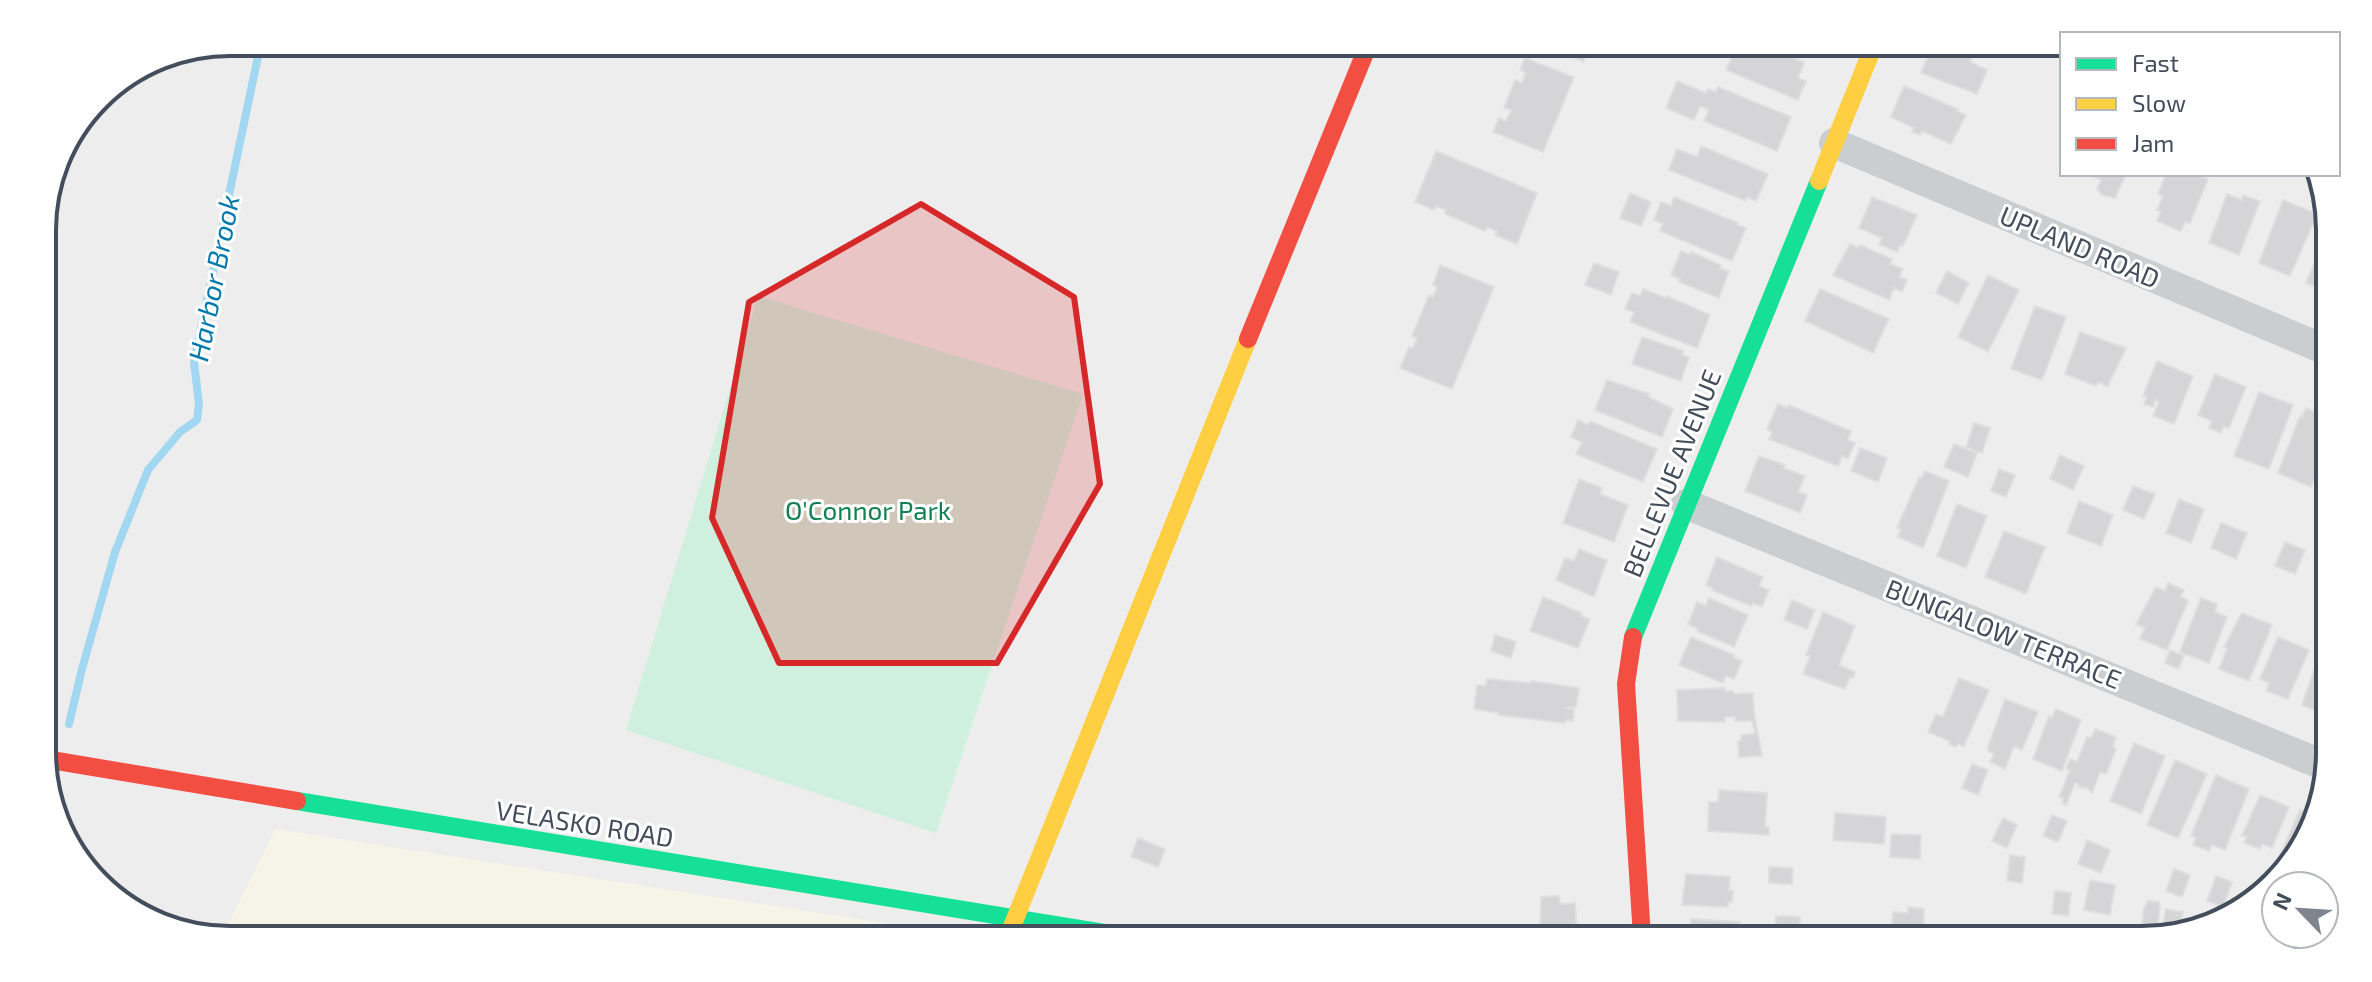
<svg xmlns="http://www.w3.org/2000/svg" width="2372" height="982" font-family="'Exo 2',sans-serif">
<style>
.commercial{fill:#f6f3e7}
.green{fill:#cfefdf}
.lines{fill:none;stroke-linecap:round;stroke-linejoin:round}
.stream{stroke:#a1d7f0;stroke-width:8}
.building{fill:#d5d5d7;stroke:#dfdfe0;stroke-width:2}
.street{stroke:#cbced1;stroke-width:30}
.fast{stroke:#16e098;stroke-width:18}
.slow{stroke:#ffcf43;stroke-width:18}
.jam{stroke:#f24e42;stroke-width:18}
.marked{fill:#d62828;fill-opacity:0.2;stroke:#d62828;stroke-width:6;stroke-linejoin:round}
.labels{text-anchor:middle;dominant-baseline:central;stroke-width:6;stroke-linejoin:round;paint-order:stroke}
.street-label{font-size:26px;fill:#434d5b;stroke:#fff}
.park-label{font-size:26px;fill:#108053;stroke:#fff}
.water-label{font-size:28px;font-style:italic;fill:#0379ae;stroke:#fff}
.rim{fill:none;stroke:#434d5b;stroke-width:4}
</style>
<rect width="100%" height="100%" fill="#eeeded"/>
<path class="commercial" d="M275 829 930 930 940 934 225 930Z"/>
<path class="green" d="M758 296 1083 394 936 833 626 730Z"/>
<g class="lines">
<path class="stream" d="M69 724 82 669 115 552 148 470 180 432 197 420 199 404 194 362 261 42"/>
</g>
<path class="building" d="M1572 49H1589L1583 62 1569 55Z
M1735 50H1780L1804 63 1798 78 1806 81 1798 100 1726 70Z
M1930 51H1967L1966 55 1972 57 1970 62 1987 70 1977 94 1921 73Z
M1525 58 1574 77 1543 152 1493 132 1499 118 1506 121 1511 110 1504 108 1515 80 1522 83 1526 73 1520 70Z
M1677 81 1706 93 1708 89 1716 92 1718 87 1791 117 1777 151 1704 121 1709 110 1700 106 1694 120 1666 108Z
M1904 86 1958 109 1957 111 1966 115 1951 144 1922 131 1920 135 1912 132 1914 128 1891 117Z
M1701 146 1768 174 1756 201 1747 197 1746 201 1669 170 1677 149 1697 157Z
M1436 151 1537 193 1517 244 1495 235 1497 231 1487 227 1485 231 1445 214 1446 210 1436 206 1434 210 1415 202Z
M2087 174H2126L2115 198 2102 195 2097 189 2101 180Z
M2166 174H2202L2201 176 2208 179 2190 223 2185 222 2181 231 2157 221 2161 211 2157 210 2163 196 2158 194Z
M1630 193 1651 202 1641 226 1620 218Z
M2227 194 2242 200 2243 195 2260 201 2239 255 2209 243Z
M1674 197 1738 223 1737 225 1746 228 1732 261 1660 231 1663 224 1654 220 1661 202 1671 206Z
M1872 197 1917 215 1903 246 1900 245 1897 252 1879 244 1882 238 1859 228Z
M2283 200 2317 214 2290 276 2259 263Z
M2328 230 2327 292 2306 283Z
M1850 244 1859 248 1860 245 1892 259 1890 264 1903 269 1899 277 1907 280 1902 292 1894 288 1889 300 1833 275Z
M1681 251 1690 255 1691 252 1721 265 1720 268 1729 271 1719 298 1679 282 1680 279 1671 275Z
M1594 263 1619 272 1611 295 1585 285Z
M1440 265 1494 287 1452 389 1400 368 1409 347 1413 348 1417 338 1412 336 1429 295 1433 297 1437 287 1433 285Z
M1947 271 1969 283 1958 304 1936 293Z
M1988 275 2019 290 1988 352 1958 337Z
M1643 289 1666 298 1667 296 1710 315 1697 348 1630 322 1634 312 1625 309 1632 293 1640 296Z
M1820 289 1889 319 1873 353 1805 321Z
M2035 306 2066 317 2042 380 2011 369Z
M2080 332 2126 348 2108 386 2098 382 2096 386 2065 374Z
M1642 337 1683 351 1682 355 1689 357 1681 381 1632 364Z
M2157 361 2193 376 2174 424 2153 416 2159 402 2155 400 2153 407 2144 404 2147 397 2143 396Z
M2215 374 2246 387 2229 428 2224 426 2221 433 2209 428 2212 421 2198 415Z
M1607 380 1649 394V397L1673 409 1662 437 1595 410Z
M2259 392 2293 405 2269 469 2234 456Z
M1778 404 1787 408 1789 405 1851 431 1848 440 1855 443 1848 459 1842 456 1838 466 1769 439 1772 432 1767 429Z
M2306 408 2325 416V453L2311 487 2278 473 2300 416 2302 417Z
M1578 420 1588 425 1590 421 1657 449 1643 482 1576 454 1582 442 1571 437Z
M1974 423 1990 428 1982 453 1966 448Z
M1954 444 1977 453 1968 477 1944 467Z
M1860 448 1887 458 1878 482 1851 471Z
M2060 455 2084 466 2073 490 2050 479Z
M1759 456 1785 465 1784 468 1805 476 1798 492 1807 495 1800 513 1745 491Z
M1999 469 2015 475 2006 497 1991 491Z
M1925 471 1949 481 1923 548 1898 537 1901 529 1897 528 1919 477 1922 478Z
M1579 479 1602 488 1600 494 1628 505 1614 542 1563 523Z
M2133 486 2155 494 2144 519 2123 510Z
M2179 499 2204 509 2191 543 2166 533Z
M2079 501 2113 515 2101 546 2067 533Z
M1957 504 1987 516 1966 568 1937 556Z
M2221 523 2247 533 2236 559 2211 548Z
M2004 531 2045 547 2026 594 1985 577Z
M2285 542 2305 550 2295 574 2275 566Z
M1579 549 1607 560 1594 597 1556 580 1565 558 1574 561Z
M1717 557 1763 577 1759 586 1769 590 1762 607 1753 603 1751 606 1712 590 1713 588 1706 585Z
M2168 583 2184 590 2181 596 2188 601 2167 650 2140 639 2145 628 2136 624 2156 587 2165 591Z
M1543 597 1582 613 1581 616 1590 619 1578 648 1530 631Z
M1709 598 1748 615 1734 647 1697 631 1698 629 1688 624 1697 602 1706 606Z
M2201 598 2217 604 2215 612 2227 617 2209 663 2180 652Z
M1792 600 1815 610 1807 629 1784 620Z
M1823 612 1855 626 1839 665 1855 672 1853 678 1850 677 1845 689 1803 674 1810 656 1806 655Z
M2242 613 2272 625 2249 681 2219 669 2227 649 2224 647Z
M1495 635 1516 642 1511 658 1491 651Z
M1691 637 1734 655 1733 657 1742 661 1734 679 1726 676 1723 683 1679 665Z
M2278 637 2309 650 2288 699 2266 691 2269 683 2260 679Z
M2170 650 2184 656 2178 669 2165 663Z
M2316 664 2322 667 2321 713 2302 705Z
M1959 678 1989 690 1964 746 1959 744 1955 747 1949 744 1950 741 1928 732 1936 714 1943 717Z
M1487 679 1531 683V681L1579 688 1576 707 1566 708 1574 709 1573 721 1565 720V723L1498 715V713L1474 709 1477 685 1486 686Z
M1725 688V692L1733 691 1734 694 1753 693 1754 713 1762 756 1739 757 1738 741H1741V735L1753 734 1755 732 1752 721H1735V717H1725V722L1678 721 1677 690Z
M2005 699 2038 712 2022 750 2014 746 2005 769 1990 762 1994 754 1988 751V747Z
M2056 709 2081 720 2062 771 2033 759 2049 716 2052 718Z
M2096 729 2116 737 2113 747 2116 749 2106 774 2100 772 2092 793 2087 788 2078 787 2079 785 2075 783 2066 805 2062 803 2064 798 2059 797 2070 770 2066 768 2070 759 2077 762 2087 737 2091 738Z
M2134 743 2165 756 2141 814 2110 801Z
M2175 760 2207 774 2178 838 2147 825Z
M1972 764 1988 770 1978 795 1962 788Z
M2216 775 2249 789 2225 850 2212 845 2209 851 2193 845 2196 838 2191 836Z
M1719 790 1767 793 1765 827H1769V835L1708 831 1709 802H1718Z
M2260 795 2289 807 2272 848 2262 844 2260 849 2244 843 2247 837 2242 836Z
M2300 810 2317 817 2284 862 2278 859Z
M1835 813 1886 817 1884 844 1833 840Z
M2052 815 2067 821 2058 842 2043 836Z
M2003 818 2017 825 2007 848 1992 841Z
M1891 834 1921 835 1920 859 1890 857Z
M1138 838 1165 849 1158 867 1131 857Z
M2087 840 2110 850 2101 873 2078 864Z
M2010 855 2025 857 2022 883 2007 881Z
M1769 867 1793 868 1792 884 1769 883Z
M2174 869 2190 875 2182 897 2166 891Z
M1686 874 1730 877 1729 891H1733L1732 902H1728V907L1682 905Z
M2216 876 2232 882 2223 907 2207 901Z
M2090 880 2115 885 2110 915 2084 910Z
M2055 891 2071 893 2068 916 2052 914Z
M1559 896 1560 904 1575 903 1577 937H1540L1541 897Z
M2148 901 2159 902 2160 907 2157 933 2141 931 2144 908Z
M1908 907 1924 909 1923 938H1891L1893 912 1908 913Z
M2166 909 2183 912 2179 930 2172 933 2162 931Z
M1776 916 1800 917V938H1775Z
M1691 919 1740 922 1739 933 1750 934V938L1690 937Z
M1936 929 1966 932V939H1936Z"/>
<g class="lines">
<path class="street" d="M1834 143 2326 350
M1686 504 2321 764"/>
<path class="fast" d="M1633 637 1819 181
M297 801 1117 935"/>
<path class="slow" d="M1819 181 1872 50
M1009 934 1248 339"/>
<path class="jam" d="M1248 339 1367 48
M1633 637 1626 684 1642 937
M45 759 297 801"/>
</g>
<path class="marked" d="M921 204 1074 297 1100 484 997 663H779L712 518 749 302Z"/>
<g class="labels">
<g class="street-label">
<text transform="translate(2080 246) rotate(23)">UPLAND ROAD</text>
<text transform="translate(1671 473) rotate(-68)">BELLEVUE AVENUE</text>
<text transform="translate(2004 633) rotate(22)">BUNGALOW TERRACE</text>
<text transform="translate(585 823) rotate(9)">VELASKO ROAD</text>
</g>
<g class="park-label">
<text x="868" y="509">O'Connor Park</text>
</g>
<g class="water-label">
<text transform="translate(213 278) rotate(-79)">Harbor Brook</text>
</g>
</g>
<path d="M0 0H2372V982H0ZM230 56H2142A174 174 0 0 1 2316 230V752A174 174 0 0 1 2142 926H230A174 174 0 0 1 56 752V230A174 174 0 0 1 230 56Z" fill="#fff" fill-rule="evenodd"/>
<path class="rim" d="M230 56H2142A174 174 0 0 1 2316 230V752A174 174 0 0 1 2142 926H230A174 174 0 0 1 56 752V230A174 174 0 0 1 230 56Z"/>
<rect x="2060" y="32" width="280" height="144" fill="#ffffff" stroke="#b4b8bd" stroke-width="2"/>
<rect x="2076" y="58" width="40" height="12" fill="#16e098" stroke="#b4b8bd" stroke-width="2"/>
<text x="2132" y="72" font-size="24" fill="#434d5b">Fast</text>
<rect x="2076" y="98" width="40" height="12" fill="#ffcf43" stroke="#b4b8bd" stroke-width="2"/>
<text x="2132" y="112" font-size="24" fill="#434d5b">Slow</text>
<rect x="2076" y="138" width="40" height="12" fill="#f24e42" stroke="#b4b8bd" stroke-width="2"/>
<text x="2132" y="152" font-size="24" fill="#434d5b">Jam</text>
<g transform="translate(2300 910) rotate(295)"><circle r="38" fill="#ffffff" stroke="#b4b8bd" stroke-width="2"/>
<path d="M0-6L14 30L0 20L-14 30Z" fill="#7f858e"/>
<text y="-12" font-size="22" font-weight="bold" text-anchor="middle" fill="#434d5b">N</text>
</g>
</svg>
